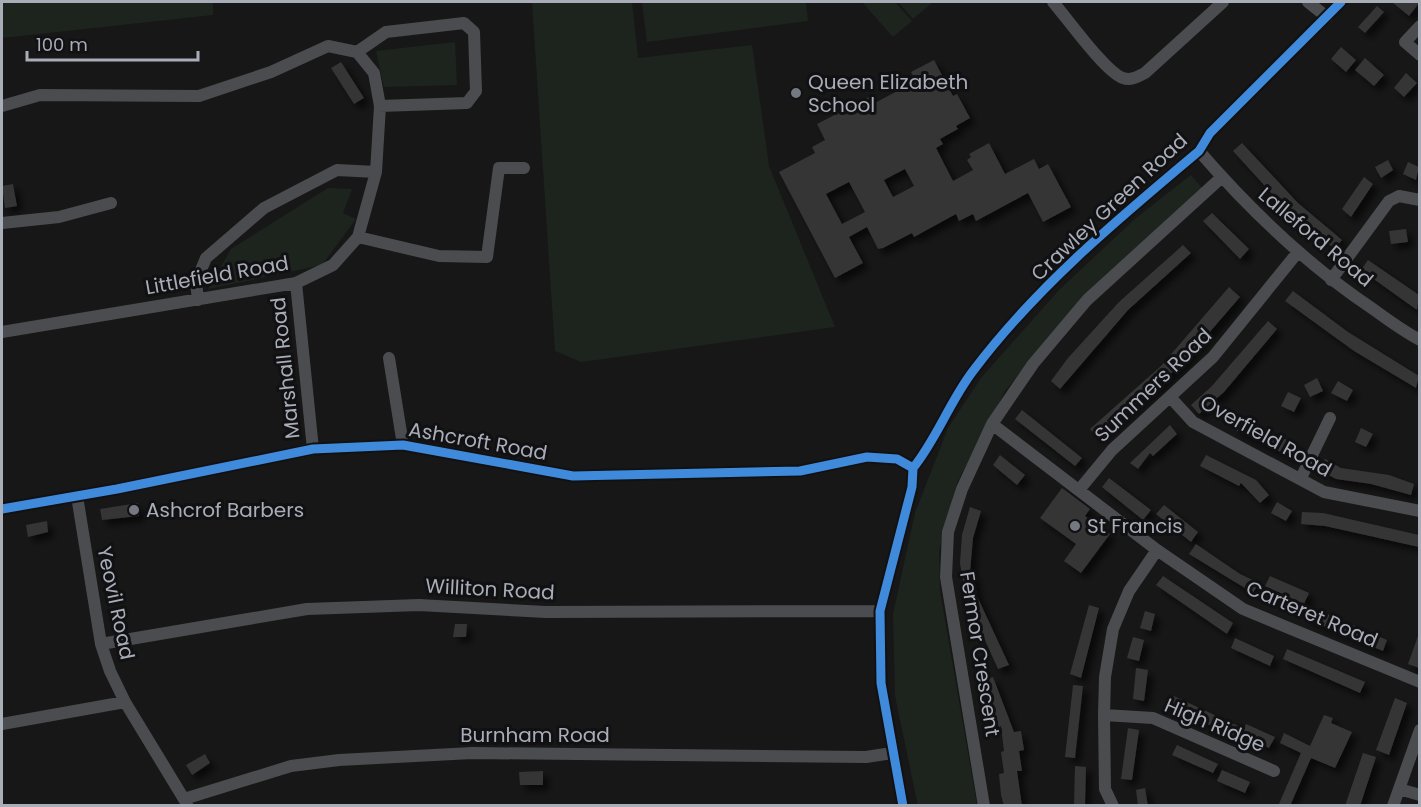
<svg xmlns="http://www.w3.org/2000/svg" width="1421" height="807" font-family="Poppins,sans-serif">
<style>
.green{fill:#1d241e}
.building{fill:#353536;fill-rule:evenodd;filter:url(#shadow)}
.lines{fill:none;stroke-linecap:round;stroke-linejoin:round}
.minor{stroke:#4b4c50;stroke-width:12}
.cycleway-casing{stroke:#111113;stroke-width:13}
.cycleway{stroke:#408adc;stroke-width:9}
.poi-dot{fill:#757880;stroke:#111113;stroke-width:2}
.labels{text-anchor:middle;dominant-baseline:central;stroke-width:6;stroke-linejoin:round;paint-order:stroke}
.poi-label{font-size:20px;fill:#a8adb8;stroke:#111113;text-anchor:start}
.street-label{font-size:20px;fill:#a8adb8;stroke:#111113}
</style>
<defs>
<filter id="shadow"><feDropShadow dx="5.5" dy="5.5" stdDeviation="3" flood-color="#0009"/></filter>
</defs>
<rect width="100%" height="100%" fill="#171717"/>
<path class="green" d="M2 2H213V15L2 38Z
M532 2H632L638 58 752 45 769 166 835 327 581 362 555 351Z
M642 2H806L808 21 647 42Z
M862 2H895L912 21 893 37Z
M898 2H930L932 3 913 19Z
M455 42 457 85 384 87 376 51Z
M1191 175 1202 188 1083 297 1005 391 957 483 939 551 940 591 977 805 918 806 895 696 893 614 915 513 948 428 981 378 1059 290 1136 218Z
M328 188 352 189 343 213 356 219 322 265 208 289 231 249Z"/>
<path class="building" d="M1392 2H1419V3L1409 16Z
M1377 6 1384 12 1365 33 1358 27Z
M1341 47 1356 60 1346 72 1331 59Z
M1365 58 1384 75 1374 86 1355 70Z
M934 60 953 96 957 94 970 118 956 126 958 129 940 139 943 144 936 148 953 181 973 170 967 160 971 157 969 154 989 143 1005 174 1034 159 1039 169 1048 164 1071 207 1043 222 1028 193 976 221 973 214 959 221 956 214 914 237 912 233 883 248 878 249 867 227 849 237 863 263 835 278 779 172 815 153 812 147 825 140 817 124 869 97 873 104 916 81 911 72ZM905 169 914 186 893 197 884 180ZM849 182 865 212 842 224 826 194Z
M341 62 364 98 354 104 331 68Z
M1406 73 1417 83 1404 97 1394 88Z
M1242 143 1298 203 1342 240 1334 249 1274 196 1233 151Z
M1388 160 1393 170 1381 178 1375 167Z
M1408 162 1419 167 1416 180 1403 174Z
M1364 177 1373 184 1351 217 1342 209Z
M13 184 17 206 5 208 2 186Z
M1212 213 1249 249 1240 259 1203 221Z
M1406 229 1408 242 1391 244 1389 231Z
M1183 245 1191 253 1128 310 1060 389 1051 381 1068 358 1119 302Z
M1368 260 1419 295 1417 310 1361 270Z
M1229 287 1240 297 1183 363 1098 438 1090 429 1161 366Z
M1293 291 1348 332 1419 376 1416 388 1354 351 1285 301Z
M1268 321 1277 329 1224 392 1199 414 1191 405 1212 386Z
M1317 378 1323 391 1310 397 1304 385Z
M1338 381 1353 390 1347 401 1331 393Z
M1288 392 1301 398 1294 412 1281 406Z
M1022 410 1082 458 1075 466 1015 419Z
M1239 416 1299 446 1293 458 1233 429Z
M1170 425 1177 434 1153 456 1150 453 1138 469 1130 463Z
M1361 428 1373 434 1366 447 1355 442Z
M1000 455 1025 475 1017 485 993 465Z
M1206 455 1256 480 1269 495 1260 503 1241 483 1239 486 1200 466Z
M1325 459 1341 468 1389 475 1414 484 1411 495 1371 484 1336 479 1319 470Z
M1109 478 1151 510 1143 520 1102 487Z
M1062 488 1090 509 1085 516 1110 534 1081 573 1064 561 1076 544 1040 518Z
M1277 502 1292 511 1286 521 1271 513Z
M138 503 139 516 102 520 100 509Z
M1164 505 1198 532 1191 542 1156 514Z
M970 507 981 511 973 538 970 573H973L977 596 1009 665 998 669 966 598 960 563 962 535Z
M1302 512 1323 513 1419 535V547L1325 526 1301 524Z
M47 521 48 532 28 537 26 525Z
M1196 544 1240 574 1259 583 1253 593 1189 554Z
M1163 576 1233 623 1227 634 1156 585Z
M1270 576 1309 593 1304 604 1265 586Z
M1089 605 1099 608 1081 678 1070 674Z
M1309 606 1387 640 1383 651 1304 618Z
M1145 611 1155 614 1151 631 1140 628Z
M455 624H467L466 637H453Z
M1418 636H1419V668L1408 664Z
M1133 637 1144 640 1139 661 1127 658Z
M1235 638 1274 656 1270 666 1231 648Z
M1287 649 1365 682 1360 693 1283 659Z
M1136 668 1148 670 1144 701 1133 699Z
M993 677 1014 732 1021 731 1024 750 1019 751 1022 771H1017L1022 806H1004L1001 795 999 774 1004 773 1001 752 1004 751 1001 726 999 727 982 681Z
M1073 685 1083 686 1075 758 1065 757Z
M1174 696 1238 726 1233 736 1169 706Z
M1395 698 1407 703 1389 755 1376 750Z
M1324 715 1333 718 1331 723 1352 732 1335 768 1311 758 1290 806H1278L1301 753 1280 743 1284 733 1310 746Z
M1246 724 1275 737 1269 748 1241 735Z
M1128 728 1139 730 1132 780 1121 779Z
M1177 745 1218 764 1213 773 1172 755Z
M1363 753 1376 757 1360 806H1345Z
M205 754 210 763 192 775 186 765Z
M1075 766 1086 767 1085 806H1074Z
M1222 770 1250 782 1245 793 1217 781Z
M543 771V785H520L519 772Z
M1145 788 1148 806H1138L1136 790Z"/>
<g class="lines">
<path class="minor" d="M1053 2C1067 18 1106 73 1123 78 1132 81 1138 76 1145 73L1223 2
M1308 2 1327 17
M1420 26 1405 42 1420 55
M357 52 386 32 464 23 474 32 476 91 467 103 380 106
M2 106 40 95 199 96 271 72 328 46 357 52 374 73 380 106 376 172 337 170 264 208 206 258 196 282 198 300
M1199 151C1251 211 1307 265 1373 309 1388 320 1403 331 1420 340
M2 223 59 217 111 203
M358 237 439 256 487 257 499 168H524
M1331 280 1389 201 1399 196 1420 200
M296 283 313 449
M2 332 296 283 333 265 358 237 376 172
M389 358 403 445
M1171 398 1193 422 1324 492 1420 511
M992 424 1157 550 1243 609 1420 682
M1301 478 1330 418
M1079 490 1112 450 1213 357 1298 252
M77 496 101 644 110 671 125 702 187 804
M2 509 117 489 313 449 403 445 573 476 800 471 867 457 897 459 913 468
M101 644 307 609 419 605 546 612 880 611
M1104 715 1153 718 1274 771
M2 724 125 702
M1399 789 1420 795
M184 799 291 766 339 760 472 753 866 757 892 753
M903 806 881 683 880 611 912 487 913 468C936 440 950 401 973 371 1036 287 1119 218 1199 151L1210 133 1341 2
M984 806 946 577 948 532 962 489 992 424 1033 364 1087 300 1222 177
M1113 806 1105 789 1104 715 1105 677 1113 629 1129 591 1157 550
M1393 806 1420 730"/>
<defs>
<path id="cycleway" d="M2 509 117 489 313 449 403 445 573 476 800 471 867 457 897 459 913 468
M903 806 881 683 880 611 912 487 913 468C936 440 950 401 973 371 1036 287 1119 218 1199 151L1210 133 1341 2"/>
</defs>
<use href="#cycleway" class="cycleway-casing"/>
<use href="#cycleway" class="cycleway"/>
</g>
<g class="poi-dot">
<circle cx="796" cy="93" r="6"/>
<circle cx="134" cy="510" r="6"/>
<circle cx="1075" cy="526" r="6"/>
</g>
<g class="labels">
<g class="poi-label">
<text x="808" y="82">Queen Elizabeth<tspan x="808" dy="23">School</tspan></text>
<text x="146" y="510">Ashcrof Barbers</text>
<text x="1087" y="526">St Francis</text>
</g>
<g class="street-label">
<text transform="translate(1109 207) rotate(-43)">Crawley Green Road</text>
<text transform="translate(1316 237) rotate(40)">Lalleford Road</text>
<text transform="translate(217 275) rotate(-10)">Littlefield Road</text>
<text transform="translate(285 368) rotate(-96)">Marshall Road</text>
<text transform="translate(1153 385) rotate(-44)">Summers Road</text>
<text transform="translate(1266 436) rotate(29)">Overfield Road</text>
<text transform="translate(478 441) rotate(10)">Ashcroft Road</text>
<text transform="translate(490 589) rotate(3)">Williton Road</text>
<text transform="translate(116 603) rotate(78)">Yeovil Road</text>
<text transform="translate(1312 614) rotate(23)">Carteret Road</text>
<text transform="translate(980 654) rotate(81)">Fermor Crescent</text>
<text transform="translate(1215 725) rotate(23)">High Ridge</text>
<text x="535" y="735">Burnham Road</text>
</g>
</g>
<rect width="1421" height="807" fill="none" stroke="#a8adb8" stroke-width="6"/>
<path d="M27 51v9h171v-9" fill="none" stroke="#a8adb8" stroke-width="3"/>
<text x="36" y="51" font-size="18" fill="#a8adb8" stroke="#111113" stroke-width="4.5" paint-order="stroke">100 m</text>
</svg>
